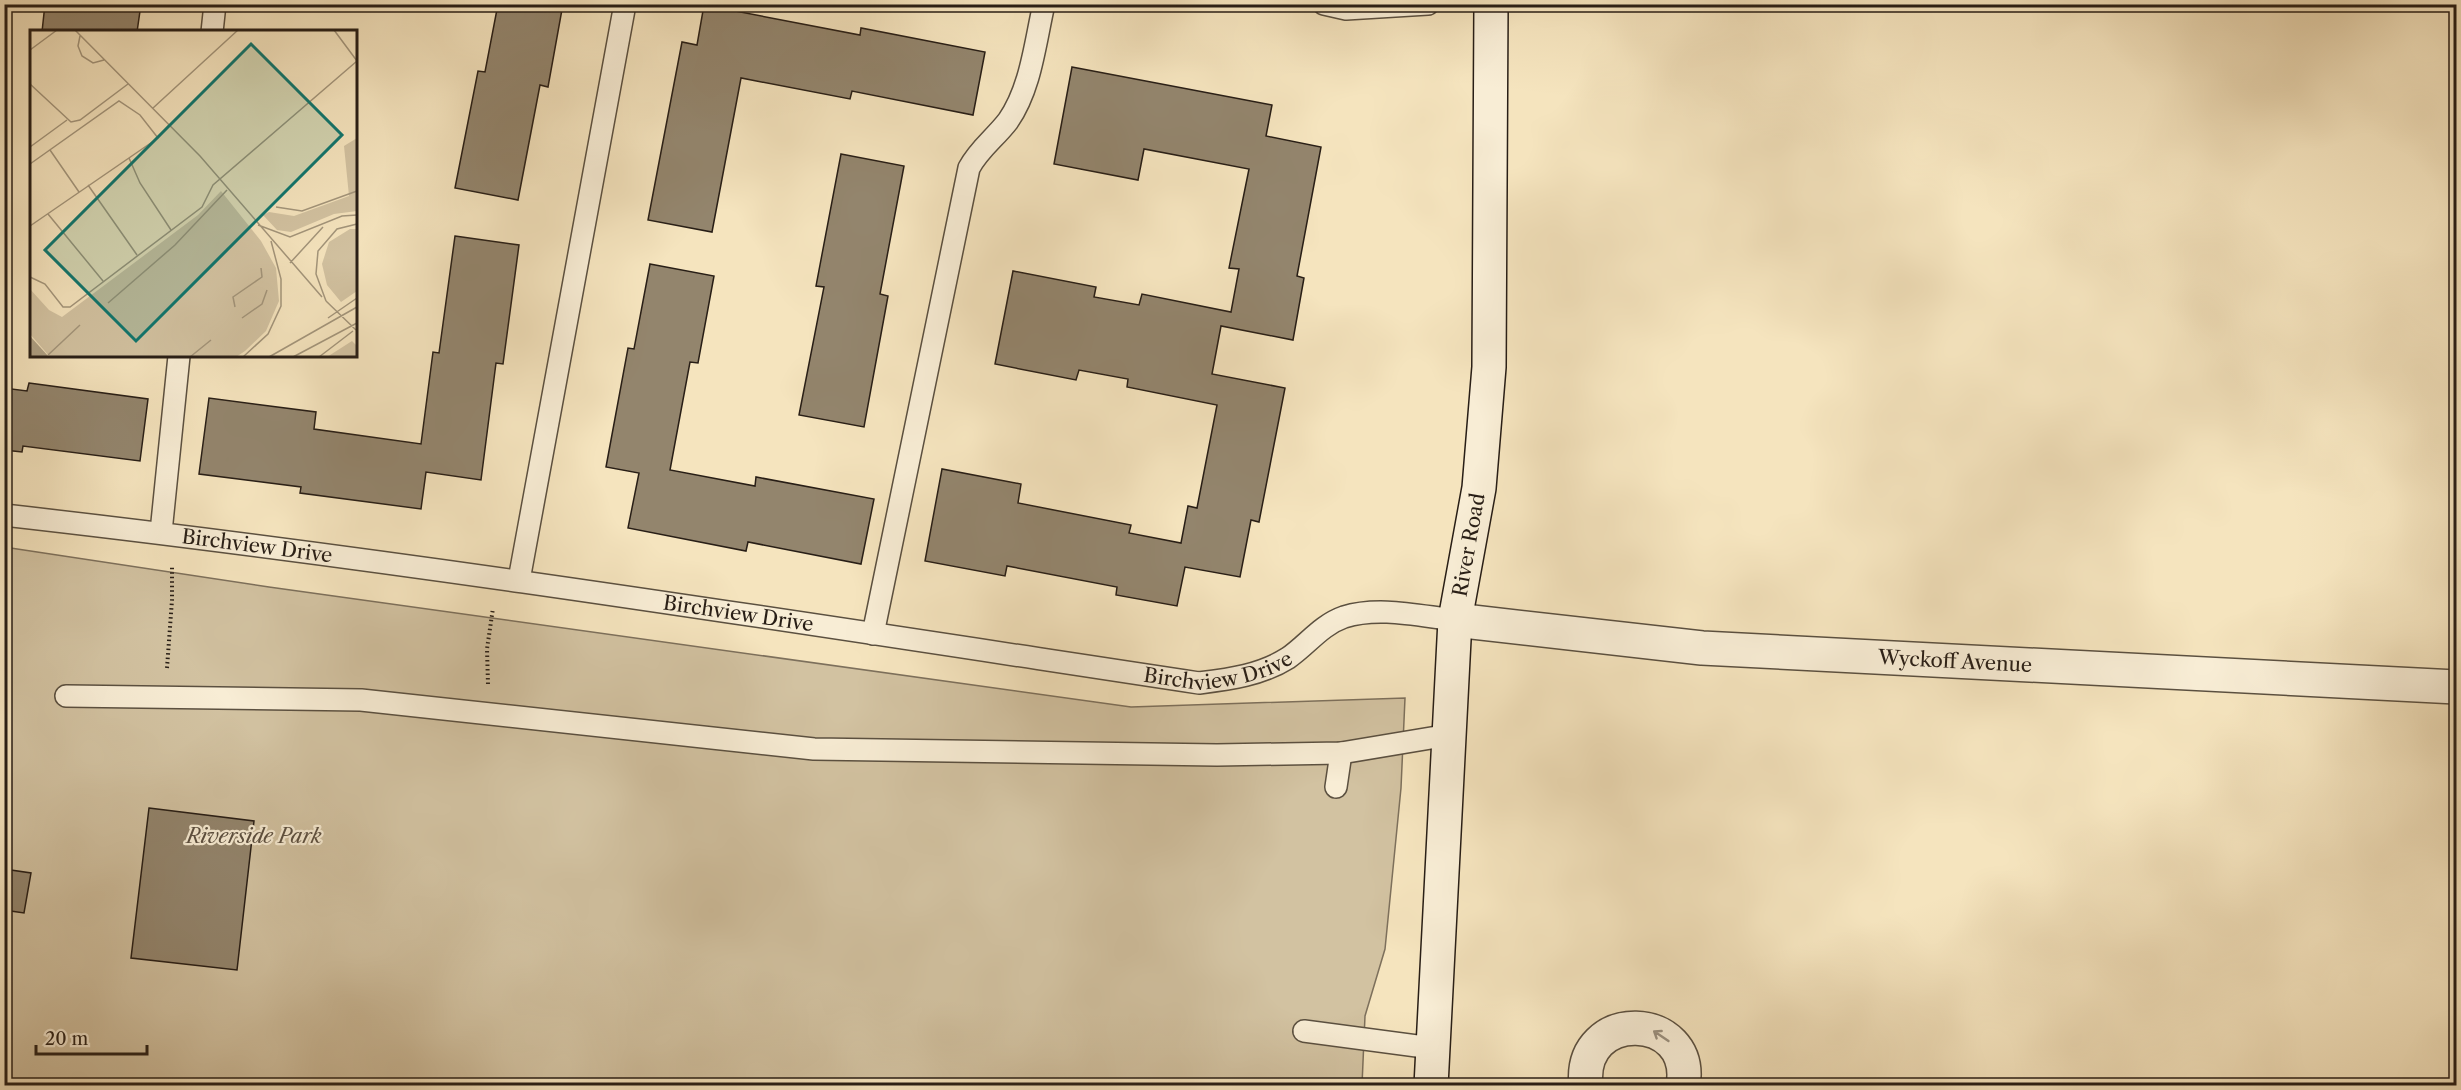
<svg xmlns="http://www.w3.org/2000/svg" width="2461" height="1090" font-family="'Libre Caslon Text',serif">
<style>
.green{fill:#d2c2a1;stroke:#7d705c;stroke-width:1.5}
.building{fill:#93856d;stroke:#281e16;stroke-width:1.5}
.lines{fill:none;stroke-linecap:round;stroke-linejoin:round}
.lane-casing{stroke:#5b5040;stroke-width:24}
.street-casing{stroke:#5b5040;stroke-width:36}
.secondary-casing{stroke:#281e16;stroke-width:36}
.path{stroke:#281e16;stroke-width:4;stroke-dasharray:1.5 3;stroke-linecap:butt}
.lane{stroke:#f8edd5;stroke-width:21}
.street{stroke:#f8edd5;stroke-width:33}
.secondary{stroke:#f8edd5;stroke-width:33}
.oneway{stroke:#9a907f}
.labels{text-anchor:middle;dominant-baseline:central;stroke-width:4.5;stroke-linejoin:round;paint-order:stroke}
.street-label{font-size:20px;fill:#281e16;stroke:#f8edd5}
.park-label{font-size:20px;font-style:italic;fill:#5b4f40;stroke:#f8edd5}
.inset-road{fill:none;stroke:#a3957b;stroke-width:1.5}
.view{fill:#0f766e;fill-opacity:0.15;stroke:#0f766e;stroke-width:3}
.inset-edge{fill:none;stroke:#281e16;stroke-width:3}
</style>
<rect width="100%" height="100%" fill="#f5e4be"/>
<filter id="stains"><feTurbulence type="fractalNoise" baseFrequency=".00333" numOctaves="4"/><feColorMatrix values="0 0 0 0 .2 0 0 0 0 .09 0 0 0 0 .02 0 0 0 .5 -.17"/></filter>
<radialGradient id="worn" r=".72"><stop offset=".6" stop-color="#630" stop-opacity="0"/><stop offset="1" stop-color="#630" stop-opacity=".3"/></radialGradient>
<path class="green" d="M4 547 269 587 1131 707 1405 698 1401 788 1385 949 1365 1016 1362 1085H5Z"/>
<path class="building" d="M45 4H141L137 32H42Z
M498 4H563L548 87 540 85 518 200 455 188 478 71 485 72Z
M704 5 860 35 861 28 985 52 973 115 852 91 850 99 741 78 712 232 648 220 682 42 697 45Z
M1072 67 1272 105 1266 136 1321 147 1297 276 1304 278 1293 340 1221 326 1212 374 1285 388 1259 522 1251 520 1240 577 1185 567 1177 606 1116 595 1117 587 1007 566 1005 576 925 561 942 469 1021 484 1018 503 1131 525 1129 533 1181 543 1188 506 1197 508 1217 405 1127 387 1128 379 1079 370 1076 380 995 364 1013 271 1096 287 1094 297 1139 305 1142 294 1231 312 1239 269 1229 268 1249 169 1144 149 1138 180 1054 164Z
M841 154 904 166 880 294 888 296 864 427 799 415 824 287 816 286Z
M455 236 519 245 503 364 496 363 481 480 426 472 421 509 300 493 301 487 199 474 209 398 316 412 314 429 421 444 433 352 439 353Z
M650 264 714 276 698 363 690 362 670 470 755 486 756 477 874 499 861 564 748 542 746 551 628 528 639 473 606 467 628 348 634 349Z
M29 383 148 399 140 461 23 446 22 452 4 450V388L27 391Z
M149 808 254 821 237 970 131 958Z
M4 869 31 873 24 913 4 910Z"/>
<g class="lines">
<defs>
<g id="lane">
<path d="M1324 4 1346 9 1428 4"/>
<path d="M212 32 215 4"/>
<path id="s1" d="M4 515C404 560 802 623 1199 683 1231 679 1261 675 1288 658 1307 645 1321 625 1344 617 1379 606 1419 616 1455 620"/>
<path d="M161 532 179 356"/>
<path d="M519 580 625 4"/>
<path d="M873 634 969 168C979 149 995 138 1008 121 1031 88 1035 43 1044 4"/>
<path d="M66 696 361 700 814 749 1217 755 1341 753 1449 735"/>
<path d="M1336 787 1341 753"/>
<path d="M1304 1031 1432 1048"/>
</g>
<g id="street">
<path id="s2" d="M1455 620 1702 648 2456 687"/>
<path d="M1586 1086C1577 1007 1696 1011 1683 1086"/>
</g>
<g id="secondary">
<path id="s3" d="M1431 1086 1455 620 1479 488 1489 367 1491 4"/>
</g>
</defs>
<use href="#lane" class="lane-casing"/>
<use href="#street" class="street-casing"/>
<use href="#secondary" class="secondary-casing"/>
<path class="path" d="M167 668 172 600V565
M488 684 487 649 493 608"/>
<use href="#lane" class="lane"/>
<use href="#street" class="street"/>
<use href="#secondary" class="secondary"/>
</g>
<defs><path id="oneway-shaft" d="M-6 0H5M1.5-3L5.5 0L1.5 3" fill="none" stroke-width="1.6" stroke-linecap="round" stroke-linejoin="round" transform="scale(1.5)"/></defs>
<use class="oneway" href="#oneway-shaft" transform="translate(1661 1036) rotate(-146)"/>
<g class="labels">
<g class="street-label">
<text stroke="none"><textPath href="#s1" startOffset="255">Birchview Drive</textPath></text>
<text stroke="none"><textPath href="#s3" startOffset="543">River Road</textPath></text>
<text stroke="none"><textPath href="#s1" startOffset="741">Birchview Drive</textPath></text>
<text stroke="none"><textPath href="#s1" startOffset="1227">Birchview Drive</textPath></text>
<text stroke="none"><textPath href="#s2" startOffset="502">Wyckoff Avenue</textPath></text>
</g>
<g class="park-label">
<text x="254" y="836">Riverside Park</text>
</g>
</g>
<g transform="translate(30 30)">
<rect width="327" height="327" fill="#f5e4be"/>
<path d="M327 108V181L304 184 261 202 247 200 233 185 239 182 264 186 319 166 314 116ZM191 161 231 211 246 238 249 271 236 301 215 321 206 327H20L0 304V259L19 280 32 287 168 185ZM320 199H327V261L311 272 297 255 292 234 299 212ZM322 311 327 316V327H297Z" fill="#d2c2a1"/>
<path d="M0 306 19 327H0Z" fill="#afa185"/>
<path class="inset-road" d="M45 0 170 126 292 267M304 0 327 31M50 6 48 16 52 26 63 33 74 30M0 20 27 0M0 54 41 92 50 90 98 54M123 78 208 0M0 117 37 90M20 120 49 162M99 128 110 153 141 200M0 134 89 71 110 85 128 108M58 155 107 225M246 177 272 181 327 161M18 184 73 251M228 195 260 207 312 186 327 185M0 196 128 108 139 95M260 233 293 197M0 247 15 254 33 277H40L172 177 183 155 327 31M296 271 326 300M296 271 286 244 288 221 307 199 327 194M78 273 145 215 197 160M205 277 203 267 232 247 231 238M212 288 232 274 237 260M298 288 327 268M18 325 50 295M160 327 181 310M213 327 238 304 251 276V249L241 211M239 327 327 277M263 327 327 293M289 327 323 301"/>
<path class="view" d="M221 14 312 105 106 311 15 220Z"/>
<rect width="327" height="327" class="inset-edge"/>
</g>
<rect width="2461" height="1090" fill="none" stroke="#f5e4be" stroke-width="24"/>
<rect x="6" y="6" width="2449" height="1078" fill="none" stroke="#281e16" stroke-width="3"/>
<rect x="12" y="12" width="2437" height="1066" fill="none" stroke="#281e16" stroke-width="1.5"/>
<path d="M36 1045v9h111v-9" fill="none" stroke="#281e16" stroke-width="3"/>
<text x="45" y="1045" font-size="18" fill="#281e16" stroke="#f8edd5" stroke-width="4.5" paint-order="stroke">20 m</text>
<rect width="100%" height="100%" filter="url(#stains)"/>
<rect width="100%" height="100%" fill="url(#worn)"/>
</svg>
